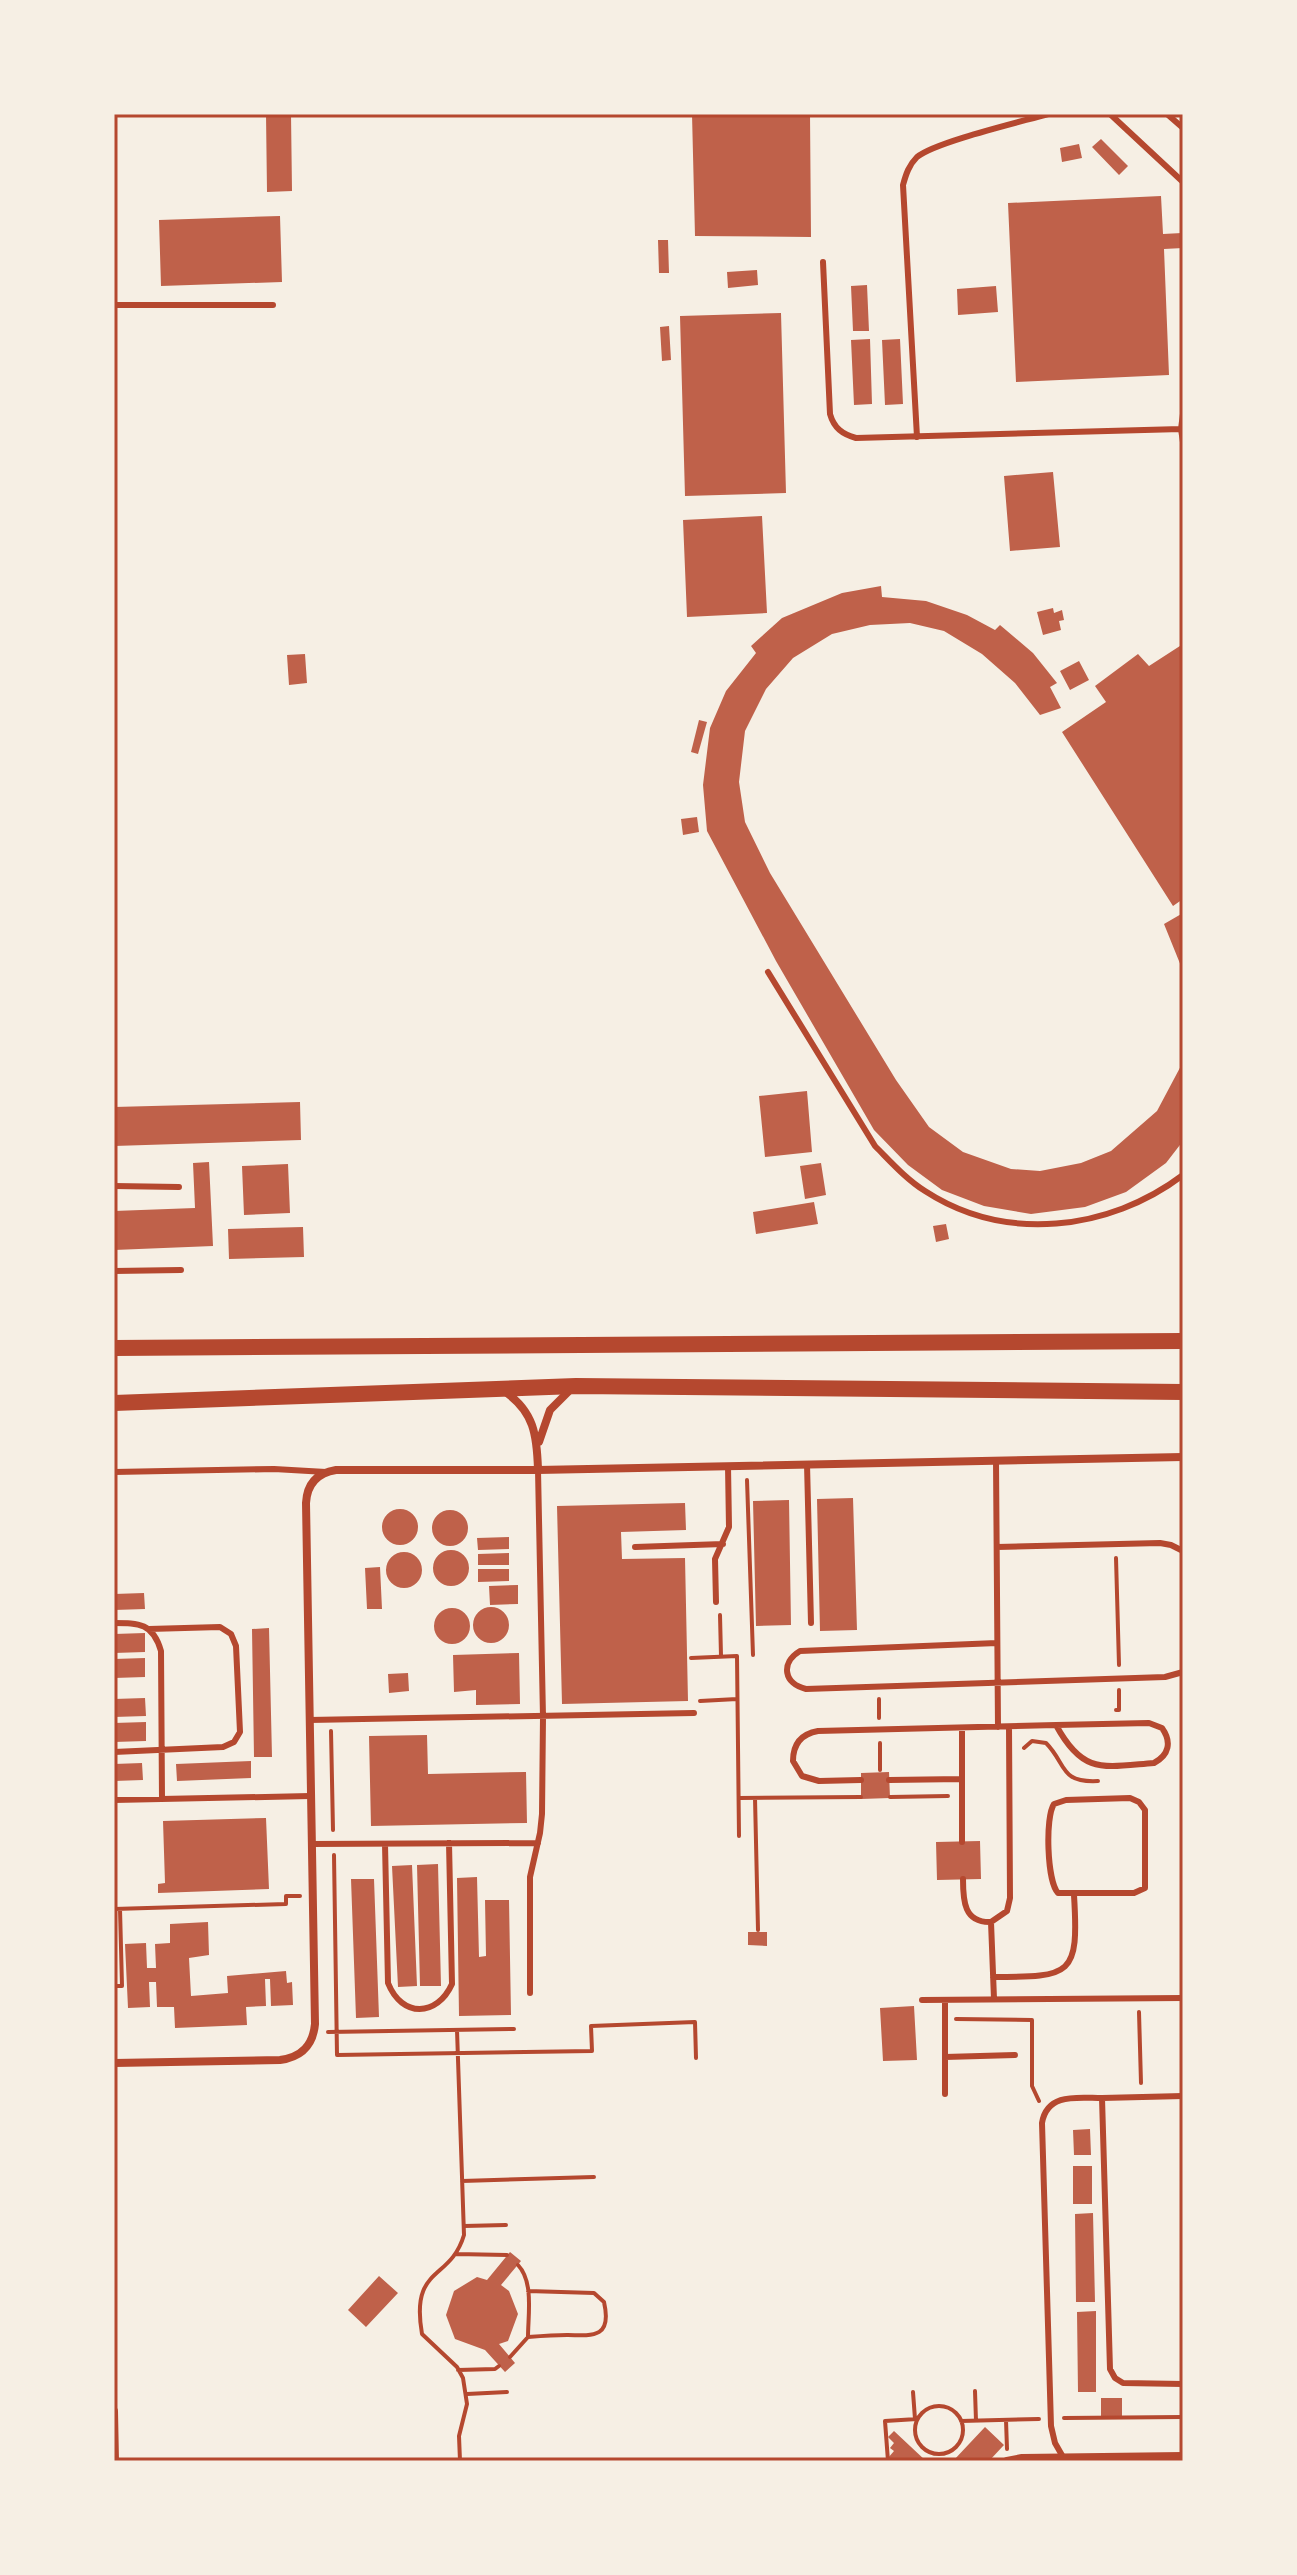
<svg xmlns="http://www.w3.org/2000/svg" width="1297" height="2575" font-family="'DejaVu Sans',sans-serif">
<style>
.building{fill:#bf614a}
.lines{fill:none;stroke-linecap:round;stroke-linejoin:round}
.path{stroke:#b5482f;stroke-width:4}
.service{stroke:#b5482f;stroke-width:6}
.minor{stroke:#b5482f;stroke-width:8}
.secondary{stroke:#b5482f;stroke-width:16}
.neatline{fill:none;stroke:#b5482f;stroke-width:3}
</style>
<rect width="100%" height="100%" fill="#f6efe4"/>
<path class="building" d="M266 114H291L292 191 267 192Z
M692 114H810L811 237 695 236Z
M1101 139 1128 166 1119 175 1092 147Z
M1079 144 1082 158 1062 162 1060 148Z
M1161 196 1163 234 1182 233 1183 248 1164 249 1169 375 1016 382 1008 203Z
M280 216 282 282 161 286 159 220Z
M658 240H668L669 273H659Z
M757 270 758 285 728 288 727 272Z
M867 285 869 331H853L851 286Z
M996 286 998 312 958 315 957 289Z
M781 313 786 493 685 496 680 316Z
M669 326 671 360 662 361 660 327Z
M870 339 872 404 854 405 851 340Z
M900 339 903 404 885 405 882 340Z
M1053 472 1060 547 1010 551 1004 476Z
M762 516 767 613 687 617 683 520Z
M881 586 882 597 926 601 967 615 995 630 1000 625 1033 653 1057 683 1050 687 1061 708 1040 715 1015 683 982 654 944 631 910 623 870 625 832 634 793 658 766 689 745 731 739 782 745 822 770 873 896 1080 929 1127 963 1152 1011 1169 1040 1171 1081 1163 1111 1151 1157 1111 1183 1062V1141L1166 1163 1126 1192 1085 1207 1031 1214 984 1206 942 1190 908 1165 874 1130 776 961 707 831 703 785 710 728 726 691 756 653 751 646 782 618 842 593Z
M1053 608 1054 613 1062 610 1064 620 1059 621 1061 630 1043 635 1037 612Z
M1183 644V899L1173 906 1062 732 1106 702 1095 686 1138 654 1149 666Z
M305 654 307 683 289 685 287 655Z
M1079 661 1089 680 1070 690 1060 671Z
M699 720 707 722 698 754 691 752Z
M697 817 699 832 683 835 681 819Z
M1183 913V971L1164 924Z
M807 1091 812 1152 765 1157 759 1096Z
M300 1102 301 1140 114 1146V1107Z
M209 1162 213 1246 114 1250V1211L195 1208 193 1163Z
M821 1163 826 1195 805 1199 800 1166Z
M288 1164 290 1213 244 1215 242 1166Z
M814 1202 818 1224 756 1234 753 1212Z
M946 1224 949 1239 936 1242 933 1226Z
M303 1227 304 1257 229 1259 228 1229Z
M853 1498 857 1630 820 1631 817 1499Z
M789 1500 791 1625 756 1626 753 1501Z
M685 1503 686 1530 621 1532 622 1559 685 1558 688 1701 562 1704 557 1506Z
M382 1527a18 18 0 1 1 36 0a18 18 0 1 1-36 0Z
M432 1528a18 18 0 1 1 36 0a18 18 0 1 1-36 0Z
M509 1537V1549L478 1550 477 1538Z
M433 1568a18 18 0 1 1 36 0a18 18 0 1 1-36 0Z
M386 1570a18 18 0 1 1 36 0a18 18 0 1 1-36 0Z
M509 1553V1565H478V1554Z
M380 1567 382 1609H367L365 1568Z
M478 1569H509V1581L478 1582Z
M518 1585V1604L490 1605 489 1586Z
M144 1593 145 1609 114 1610V1594Z
M473 1625a18 18 0 1 1 36 0a18 18 0 1 1-36 0Z
M434 1626a18 18 0 1 1 36 0a18 18 0 1 1-36 0Z
M269 1628 272 1757H254L252 1629Z
M145 1633V1652L114 1653V1634Z
M519 1653 520 1704 476 1705V1690L454 1692 453 1655Z
M145 1658V1677L114 1678V1659Z
M408 1673 409 1691 389 1693 388 1674Z
M145 1698 146 1716 114 1717V1699Z
M146 1722V1741L114 1742V1723Z
M427 1735 428 1774 526 1772 527 1823 371 1826 369 1736Z
M251 1761V1778L177 1781 176 1764Z
M142 1763 143 1780 114 1781V1764Z
M889 1772 890 1798 861 1799V1773Z
M266 1818 269 1889 158 1893V1884L165 1883 163 1821Z
M980 1841 981 1879 937 1880 936 1842Z
M438 1864 441 1986H420L417 1865Z
M412 1865 417 1986 398 1987 392 1866Z
M477 1877 479 1957 486 1956 485 1900H509L511 2015 459 2016 457 1878Z
M351 1879H374L379 2017 356 2018Z
M208 1922 209 1955 189 1958 191 1996 228 1993 227 1976 286 1971 287 1983 292 1982 293 2005 271 2006 270 1979H265L266 2006 246 2007 247 2025 175 2028 174 2007H157L156 1982H149L150 2007 128 2008 125 1944 146 1943 147 1968H156L155 1944 170 1943V1924Z
M748 1932H767V1946L748 1945Z
M914 2006 917 2060 883 2061 880 2008Z
M1090 2129 1091 2155H1074L1073 2130Z
M1073 2166H1092V2204H1073Z
M1093 2213 1095 2302H1076L1075 2214Z
M510 2252 521 2261 501 2285 509 2291 518 2314 508 2341 499 2344 515 2363 505 2372 485 2350 455 2339 446 2315 454 2291 477 2277 487 2280Z
M379 2276 398 2293 366 2327 348 2310Z
M1096 2311V2392H1078L1077 2312Z
M1101 2398H1122V2416H1101Z
M985 2427 1004 2445 989 2461H953Z
M894 2431 926 2461H892L888 2458 894 2451 890 2448 894 2443 888 2437Z"/>
<g class="lines">
<path class="path" d="M747 1480 753 1655
M1116 1558 1119 1665
M720 1615 721 1656
M691 1658 737 1656 739 1836
M879 1699V1718
M700 1701 737 1699
M1116 1710H1119V1690
M331 1731 333 1830
M880 1743V1770
M1024 1748 1032 1741 1046 1743C1067 1764 1059 1783 1098 1781
M890 1797 948 1796
M739 1798 861 1797
M755 1798 758 1930
M334 1855 337 2055 592 2051 591 2026 695 2022 696 2058
M114 1909 286 1904V1896H300
M114 1986H122L120 1909
M1139 2012 1141 2083
M956 2019 1032 2020V2086L1039 2101
M457 2030 464 2235C450 2282 410 2265 422 2334L457 2367 463 2378 467 2404 459 2436 460 2461
M328 2032 514 2029
M462 2181 594 2177
M464 2226 506 2225
M456 2254 507 2255
M528 2337C541 2336 554 2335 567 2335 595 2336 612 2337 604 2302L594 2293 528 2291
M510 2357 528 2337C528 2315 534 2282 518 2265
M458 2370 495 2369 499 2366
M975 2391 976 2421
M913 2392 915 2419
M467 2394 507 2392
M915 2430a24 24 0 1 1 48 0a24 24 0 1 1-48 0Z
M1064 2418 1183 2417
M1006 2420 1007 2449
M961 2421 1039 2419
M888 2461 885 2421 917 2419"/>
<path class="service" d="M1110 114 1183 182
M1167 114 1183 128
M823 262 830 414C834 428 842 434 856 438L1181 429
M114 305H273
M1183 414 1181 429 1183 442
M917 437 903 185C906 174 909 165 917 157 935 142 1020 122 1048 114
M768 972 875 1146C891 1162 906 1179 925 1191 1005 1243 1109 1231 1183 1175
M114 1186 179 1187
M114 1271 181 1270
M996 1460 998 1727
M807 1464 811 1623
M114 1472 274 1469 326 1472
M635 1547 723 1544
M997 1547 1160 1543 1171 1545 1183 1551
M716 1602 715 1559 729 1527 728 1466
M114 1623C139 1623 153 1623 161 1651L162 1799
M997 1643 800 1651C780 1663 784 1684 806 1689L1165 1677 1183 1672
M309 1720 694 1713
M1149 1723 1162 1728C1172 1742 1169 1755 1154 1763 1103 1767 1083 1775 1056 1725Z
M962 1728V1842
M114 1752 223 1747 234 1742 240 1732 236 1646 231 1634 220 1627 149 1629
M861 1780 819 1781 802 1776 793 1761C793 1744 801 1734 818 1731L1056 1725
M889 1780 962 1779
M1130 1798 1139 1802 1145 1810V1888L1134 1893H1058C1047 1881 1045 1817 1054 1804L1066 1800Z
M114 1800 310 1796
M311 1844 538 1843
M385 1844 388 1983C402 2018 437 2017 452 1984L449 1843
M963 1879C963 1901 964 1923 991 1922L1007 1911 1010 1898 1009 1727
M991 1922 994 1999
M993 1977C1072 1977 1079 1976 1074 1895
M530 1993V1877L540 1833 542 1814 543 1717 538 1470
M922 2000 1183 1998
M945 2000V2094
M945 2057 1015 2055
M1183 2096 1102 2098 1110 2369 1115 2378 1123 2383 1183 2384
M1063 2457 1055 2443 1051 2426 1042 2123C1047 2092 1079 2098 1102 2098"/>
<path class="minor" d="M504 1391C534 1411 537 1435 538 1470
M539 1442 550 1410 570 1390
M114 2063 280 2060C302 2057 313 2045 315 2024L306 1503C307 1484 317 1473 336 1470H538L1183 1457
M114 2411 115 2461
M1007 2461 1022 2458 1183 2456"/>
<path class="secondary" d="M114 1348 1183 1341
M114 1403 576 1386 1183 1392"/>
</g>
<rect width="1297" height="2575" fill="none" stroke="#f6efe4" stroke-width="232"/>
<rect x="116" y="116" width="1065" height="2343" class="neatline"/>
</svg>
